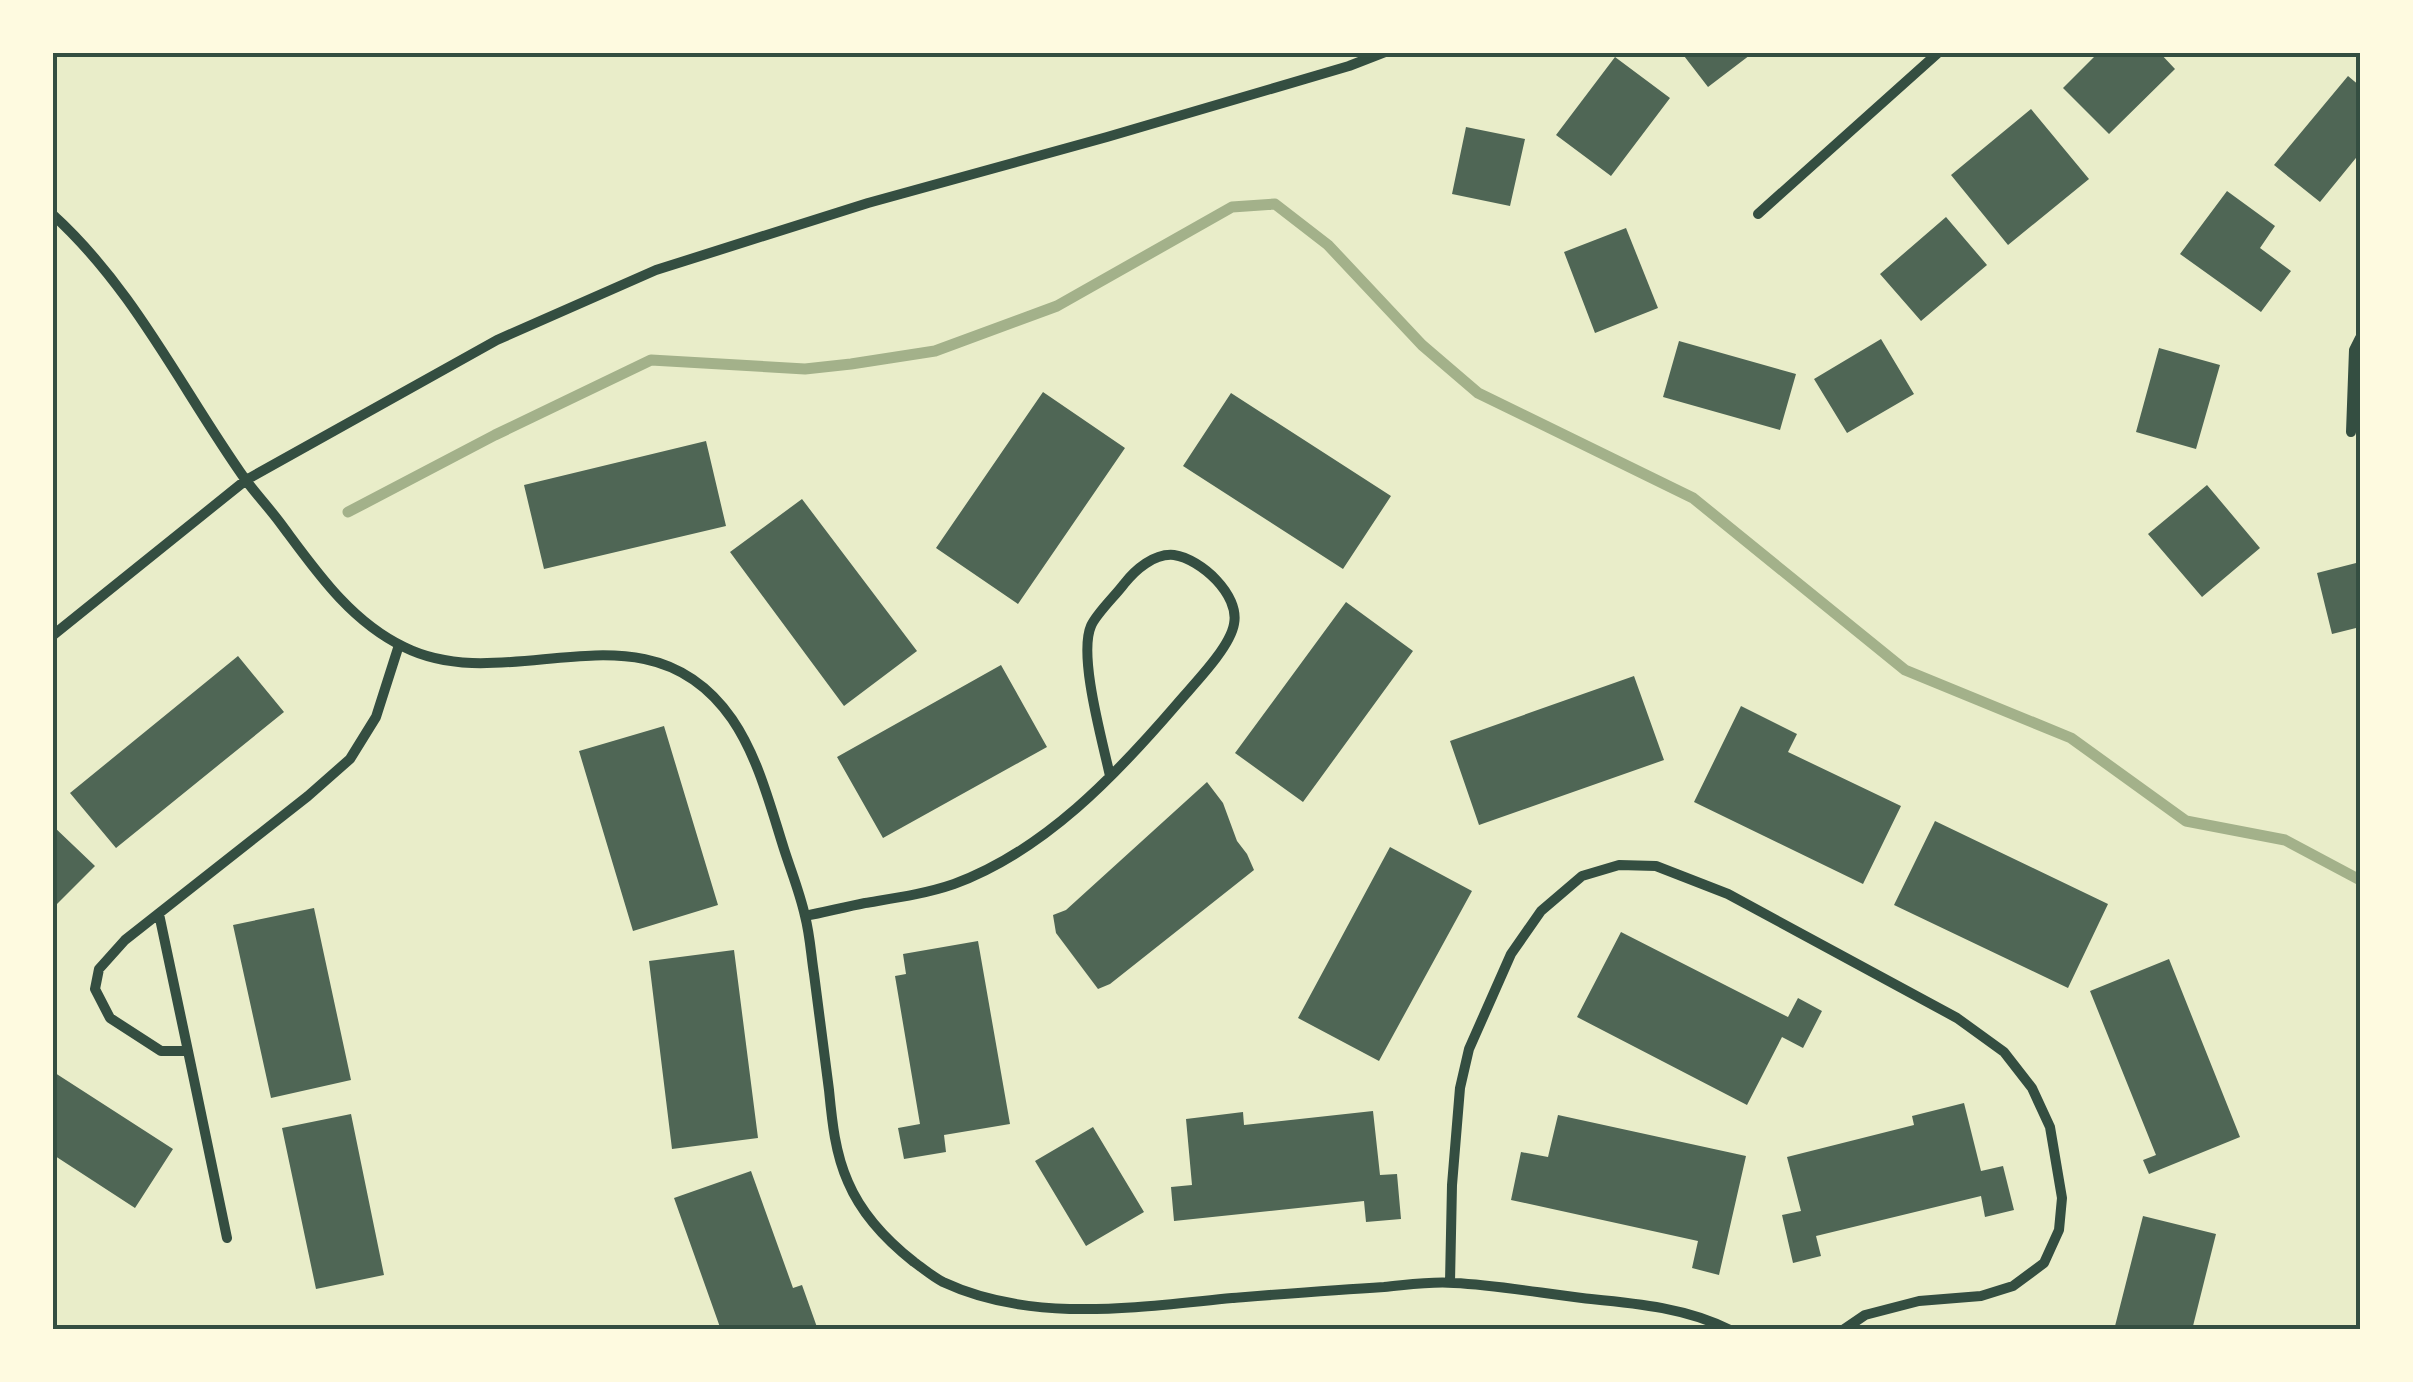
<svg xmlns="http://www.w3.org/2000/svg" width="2413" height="1382" font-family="Barlow,sans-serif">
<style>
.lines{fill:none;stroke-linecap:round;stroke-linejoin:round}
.stream{stroke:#a3b18a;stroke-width:11}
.building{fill:#4f6655}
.minor{stroke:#344e41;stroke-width:10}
.neatline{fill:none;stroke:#344e41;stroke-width:4}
</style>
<rect width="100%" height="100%" fill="#e9edc9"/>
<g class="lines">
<path class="stream" d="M348 512 495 435 651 360 805 369 851 364 935 351 1057 306 1232 207 1275 204 1328 245 1422 345 1478 393 1693 498 1905 670 2071 738 2186 821 2285 840 2360 880"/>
</g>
<path class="building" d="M1681 52H1754L1708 87Z
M2099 52H2159L2175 69 2109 134 2063 88Z
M1615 57 1670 98 1611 176 1556 135Z
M2348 76 2360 86V153L2320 202 2274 165Z
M2031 109 2089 179 2008 245 1951 175Z
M1466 127 1525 139 1510 206 1452 194Z
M2227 191 2275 226 2260 248 2291 271 2261 312 2180 254Z
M1946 217 1987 265 1921 321 1880 274Z
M1626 228 1658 308 1595 333 1564 252Z
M1881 339 1914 394 1847 433 1814 379Z
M1679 341 1796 374 1780 430 1663 397Z
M2159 348 2220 365 2196 449 2136 432Z
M1043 392 1125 448 1018 604 936 548Z
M1231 393 1391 496 1343 569 1183 466Z
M706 441 726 526 544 569 524 485Z
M2207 485 2260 548 2202 597 2148 534Z
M802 499 917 651 844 706 730 552Z
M2360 562V627L2332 634 2317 573Z
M1346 602 1413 651 1303 802 1235 753Z
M238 656 284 712 116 848 70 793Z
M1001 665 1047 747 883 838 837 757Z
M1634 676 1664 760 1479 825 1450 741Z
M1741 706 1797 734 1788 752 1901 806 1863 884 1694 802Z
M664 726 718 905 633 931 579 751Z
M1207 782 1223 803 1237 841 1247 854 1254 870 1110 984 1098 989 1056 933 1053 915 1066 910Z
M1935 821 2108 904 2068 988 1894 905Z
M52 825 95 866 52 909Z
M1390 847 1472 891 1379 1061 1298 1018Z
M314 908 351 1080 271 1098 233 925Z
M1621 932 1788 1017 1798 998 1822 1011 1803 1048 1782 1037 1747 1105 1577 1017Z
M978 941 1010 1124 944 1135 946 1152 904 1159 898 1128 920 1124 895 976 906 974 903 954Z
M734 950 758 1138 672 1149 649 961Z
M2169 959 2240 1137 2149 1174 2143 1160 2156 1155 2090 991Z
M52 1071 173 1149 135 1208 52 1154Z
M1964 1103 1981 1171 2003 1166 2014 1210 1985 1217 1981 1196 1816 1236 1821 1256 1793 1263 1782 1215 1801 1211 1787 1157 1914 1125 1912 1116Z
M1373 1111 1380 1175 1397 1174 1401 1219 1366 1222 1364 1201 1174 1221 1171 1187 1192 1185 1186 1119 1243 1112 1244 1125Z
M351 1114 384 1275 316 1289 282 1128Z
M1558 1115 1746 1156 1719 1275 1692 1268 1698 1241 1511 1200 1521 1152 1548 1157Z
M1093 1127 1144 1212 1086 1246 1035 1161Z
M751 1171 793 1288 802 1285 818 1330H721L674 1198Z
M2143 1216 2216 1234 2192 1330H2114Z"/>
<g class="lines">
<path class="minor" d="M52 214C134 288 182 390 245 479 256 494 270 509 281 524 316 571 350 621 404 647 510 700 646 595 732 719 758 757 770 805 784 849 791 871 800 893 805 916 810 935 811 955 814 974 819 1013 824 1052 829 1090 832 1121 835 1153 848 1182 862 1215 886 1240 914 1262 924 1269 933 1277 943 1282 1033 1324 1137 1307 1232 1298 1283 1294 1333 1290 1384 1287 1407 1285 1431 1281 1454 1283 1497 1285 1540 1293 1582 1298 1632 1303 1685 1307 1730 1330
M1758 214 1939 52
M2351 432 2354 350 2360 338
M52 636 246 480 497 340 656 270 868 203 1107 137 1349 66 1385 52
M159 914 188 1051
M805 916C825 912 845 907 865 903 895 898 925 894 954 884 1044 851 1116 775 1177 704 1193 685 1230 648 1234 624 1240 595 1201 559 1174 555 1154 553 1135 570 1124 584 1115 596 1096 614 1091 626 1078 656 1103 743 1110 776
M227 1238 188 1051H161L110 1018 95 989 99 969 125 940 308 796 350 759 376 717 399 645
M1450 1282 1452 1185 1460 1088 1469 1049 1511 954 1541 911 1582 876 1619 865 1656 866 1728 894 1957 1018 2004 1052 2032 1088 2050 1127 2062 1198 2059 1230 2044 1263 2013 1286 1981 1296 1919 1301 1865 1315 1843 1330"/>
</g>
<rect width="2413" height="1382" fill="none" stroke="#fefae0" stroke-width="110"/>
<rect x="55" y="55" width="2303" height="1272" class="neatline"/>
</svg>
